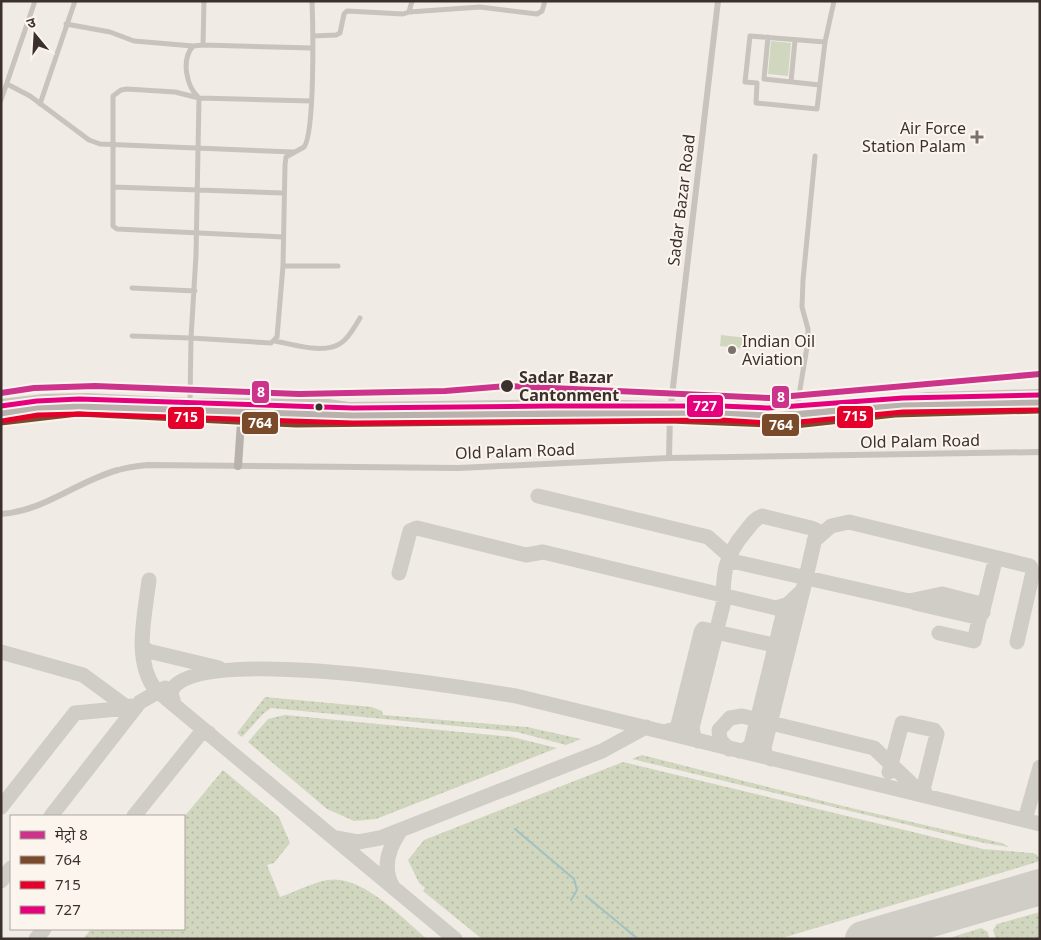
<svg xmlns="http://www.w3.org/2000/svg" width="1041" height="940" font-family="'Noto Sans','Noto Sans Devanagari',sans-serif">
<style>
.grass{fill:url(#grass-dots)}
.park{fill:#d1d6bf}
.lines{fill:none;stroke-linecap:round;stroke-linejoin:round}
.stream{stroke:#a1c2c1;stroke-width:2}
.taxiway{stroke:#d0ccc6;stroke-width:15}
.runway{stroke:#d0ccc6;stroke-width:36}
.minor{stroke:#c9c3be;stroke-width:5}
.tertiary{stroke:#c9c3be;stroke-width:6}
.primary{stroke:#b8b1ad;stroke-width:8}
.bus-1-casing{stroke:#fbf5ee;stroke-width:9}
.bus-2-casing{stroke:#fbf5ee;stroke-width:9}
.bus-3-casing{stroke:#fbf5ee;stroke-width:9}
.bus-1{stroke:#7a4b2a;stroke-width:5}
.bus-2{stroke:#e4002b;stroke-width:5}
.bus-3{stroke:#e5007d;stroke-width:5}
.metro-1-casing{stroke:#fbf5ee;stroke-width:10}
.metro-1{stroke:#cc338b;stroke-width:6}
.poi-dot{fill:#7a716c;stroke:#fbf5ee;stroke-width:2}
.stop-dot{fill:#3b302b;stroke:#fbf5ee;stroke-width:2}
.labels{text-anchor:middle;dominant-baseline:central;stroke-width:4;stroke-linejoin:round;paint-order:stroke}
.poi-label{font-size:16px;fill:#3b302b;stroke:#fbf5ee;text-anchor:end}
.street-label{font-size:16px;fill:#3b302b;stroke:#fbf5ee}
.stop-label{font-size:16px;font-weight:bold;fill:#3b302b;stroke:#fbf5ee;text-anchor:start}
.line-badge{stroke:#fbf5ee;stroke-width:2}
.badge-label{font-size:14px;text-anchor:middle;font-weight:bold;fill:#fff}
</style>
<defs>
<pattern id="grass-dots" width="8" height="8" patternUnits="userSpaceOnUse" patternTransform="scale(1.25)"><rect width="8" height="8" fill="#d1d6bf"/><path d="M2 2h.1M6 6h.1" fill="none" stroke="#b4b8a4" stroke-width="1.8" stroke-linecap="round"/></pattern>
</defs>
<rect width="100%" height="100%" fill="#f0ebe5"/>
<path class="grass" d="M265 697 372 707 382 711 383 715 527 727 581 739 566 745 517 732 271 708 263 714 242 737 237 733Z
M285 715 512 737 557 748 376 819 354 821 327 809 248 742 268 719Z
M642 755 847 807 1002 843 1009 847 984 843 632 759Z
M623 762 983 849 1032 853 1036 854 1040 860 1037 862 779 939H482L423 891 425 888 419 883 408 860 424 840Z
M223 770 279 817 290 843 274 863 267 865 280 897C295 892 311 883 327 880 362 874 402 918 427 939H83L91 929H184V817Z
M1040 912V939H996L993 930 997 924Z
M981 928 988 932 989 939H946Z"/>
<path class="park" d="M771 41 791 43 788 76 768 74Z
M721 335 748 338 746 349 720 346Z"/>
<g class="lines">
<path class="stream" d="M515 829 574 879 577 890 571 900
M586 896 638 939"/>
<path class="taxiway" d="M538 496 708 537 735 561
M814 541 831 526 849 522 1030 566 1033 572 1017 642
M726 566 729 563 736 562 909 601 942 594 981 604 983 612 976 617
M399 573 410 531 417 528 526 555 543 552 776 608 786 605
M149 580C145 615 133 659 155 689L455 939
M915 603 976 617 979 620 974 641 939 633
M982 614 995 561 993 557
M142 646 148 651 219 668
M1 652 83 675 128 708 131 706
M174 704 171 693C183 640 472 689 516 696L1040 824
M664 732 675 729 678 725 701 632 703 629 769 644 773 646 774 652
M698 741 694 737 692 728 723 605C723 574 724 557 745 532 750 526 754 519 762 516L811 528 816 530V534L803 590 785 607 751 745 745 750 739 751
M729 749 720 740 719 730 730 718 742 716 874 748 921 793
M771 759 766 756 764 748 803 590
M889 772 902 723 934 730 937 734 923 790 926 794
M1 807 75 713 128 708
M51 816 140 702 165 688
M134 816 200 734 209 733
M1023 819 1026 816 1040 767
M336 838 358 842 380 838 602 751 646 727
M1 881 11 868
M393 887C381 867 389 847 401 830
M36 939 44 929"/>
<path class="runway" d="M863 939 1040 887"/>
<path class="minor" d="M204 1 203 45 312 48
M409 12 480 7 537 14 542 11 545 1
M66 24 110 32 134 41 193 46
M313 36 336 35 340 33 344 14 347 11 403 14 409 12 412 1
M768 37 764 79 820 85
M825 42 750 36 745 82 757 83 756 103 817 109 825 42 834 1
M791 82 795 40
M7 84 30 96 89 140 100 144 293 152
M1 100 35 1
M40 104 75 1
M113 187 283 193
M283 237 117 229 113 226V96L121 90 127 89 175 92 199 98 311 101
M283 266H338
M132 288 195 291
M132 336 191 338 196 255 199 98C186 86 181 60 193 46L203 45
M275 341C293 344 324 355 341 343 349 338 355 326 360 318
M190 401 191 338 271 343 277 337 283 266 285 165 286 157 304 147C315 133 313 25 312 1
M797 407 808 341V329L802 307 803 280 815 156"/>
<path class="tertiary" d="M1 402 44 397 87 396 190 401 328 402 349 405 578 402 797 407 928 395 1040 392
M669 458 670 413 718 1
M1 514C45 511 77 481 118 470 128 467 138 466 148 465L459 468 669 458 1040 452"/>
<path class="primary" d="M1 414 37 408 79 406 353 416 550 413H721L768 416 799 415 903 405 1040 402
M1 423 38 417 78 414 296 425 669 421 795 426 895 415 1040 411
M238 466 241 422"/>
<defs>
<path id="bus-1" d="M1 423 78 414 296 425 669 421 795 426 895 415 1040 411"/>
<path id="bus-2" d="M2 421 38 415 79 414 353 423 721 420 768 423 799 422 903 412 1040 410"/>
<path id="bus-3" d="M1 406 37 401 79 399 353 408 550 406H721L768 408 903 398 1040 395"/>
</defs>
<use href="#bus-1" class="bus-1-casing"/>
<use href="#bus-2" class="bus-2-casing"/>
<use href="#bus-3" class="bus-3-casing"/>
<use href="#bus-1" class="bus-1"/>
<use href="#bus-2" class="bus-2"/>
<use href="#bus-3" class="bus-3"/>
<defs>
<path id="metro-1" d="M1 393 34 388 95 386 299 394 445 391 507 386 769 398 1040 374"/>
</defs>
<use href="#metro-1" class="metro-1-casing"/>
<use href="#metro-1" class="metro-1"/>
</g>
<g class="poi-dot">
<path d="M974.5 129.5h5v5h5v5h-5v5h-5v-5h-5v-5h5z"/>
<circle cx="732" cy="350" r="5"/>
</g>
<g class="stop-dot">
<circle cx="507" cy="386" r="7"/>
<circle cx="319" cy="407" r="4.5"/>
</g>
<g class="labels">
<g class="poi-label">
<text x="966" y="128">Air Force<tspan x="966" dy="18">Station Palam</tspan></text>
<text x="742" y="341" text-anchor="start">Indian Oil<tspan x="742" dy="18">Aviation</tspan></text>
</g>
<g class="street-label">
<text transform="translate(681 200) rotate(-83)">Sadar Bazar Road</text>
<text transform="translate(920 441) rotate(-1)">Old Palam Road</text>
<text transform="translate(515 451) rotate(-2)">Old Palam Road</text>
</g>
<g class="stop-label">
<text x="519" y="377">Sadar Bazar<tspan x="519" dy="18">Cantonment</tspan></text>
</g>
</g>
<g class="line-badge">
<rect x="251" y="380" width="19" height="24" rx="5" fill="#cc338b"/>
<rect x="771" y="385" width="19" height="24" rx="5" fill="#cc338b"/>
<rect x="686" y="394" width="38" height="24" rx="5" fill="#e5007d"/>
<rect x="836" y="405" width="38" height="24" rx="5" fill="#e4002b"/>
<rect x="167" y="406" width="38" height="24" rx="5" fill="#e4002b"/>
<rect x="241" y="411" width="38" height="24" rx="5" fill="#7a4b2a"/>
<rect x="761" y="413" width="39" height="24" rx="5" fill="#7a4b2a"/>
</g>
<g class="badge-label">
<text x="261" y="397">8</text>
<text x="781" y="402">8</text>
<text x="705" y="411">727</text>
<text x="855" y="421">715</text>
<text x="186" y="422">715</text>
<text x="260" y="428">764</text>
<text x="781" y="430">764</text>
</g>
<rect width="1041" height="940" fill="none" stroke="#3b302b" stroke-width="5"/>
<rect x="10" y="815" width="175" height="115" fill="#fbf5ee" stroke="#aea6a0"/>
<rect x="20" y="831" width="25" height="8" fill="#cc338b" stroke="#aea6a0"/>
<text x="55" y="840" font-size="15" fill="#3b302b">मेट्रो 8</text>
<rect x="20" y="856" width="25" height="8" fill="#7a4b2a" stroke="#aea6a0"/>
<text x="55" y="865" font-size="15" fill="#3b302b">764</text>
<rect x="20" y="881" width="25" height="8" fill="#e4002b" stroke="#aea6a0"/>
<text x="55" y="890" font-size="15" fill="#3b302b">715</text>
<rect x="20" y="906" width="25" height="8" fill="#e5007d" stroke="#aea6a0"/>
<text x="55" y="915" font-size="15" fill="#3b302b">727</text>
<g transform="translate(35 35) rotate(342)" stroke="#fbf5ee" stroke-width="4" paint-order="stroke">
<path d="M0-4L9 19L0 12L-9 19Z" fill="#3b302b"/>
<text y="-8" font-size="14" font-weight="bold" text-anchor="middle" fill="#3b302b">उ</text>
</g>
</svg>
